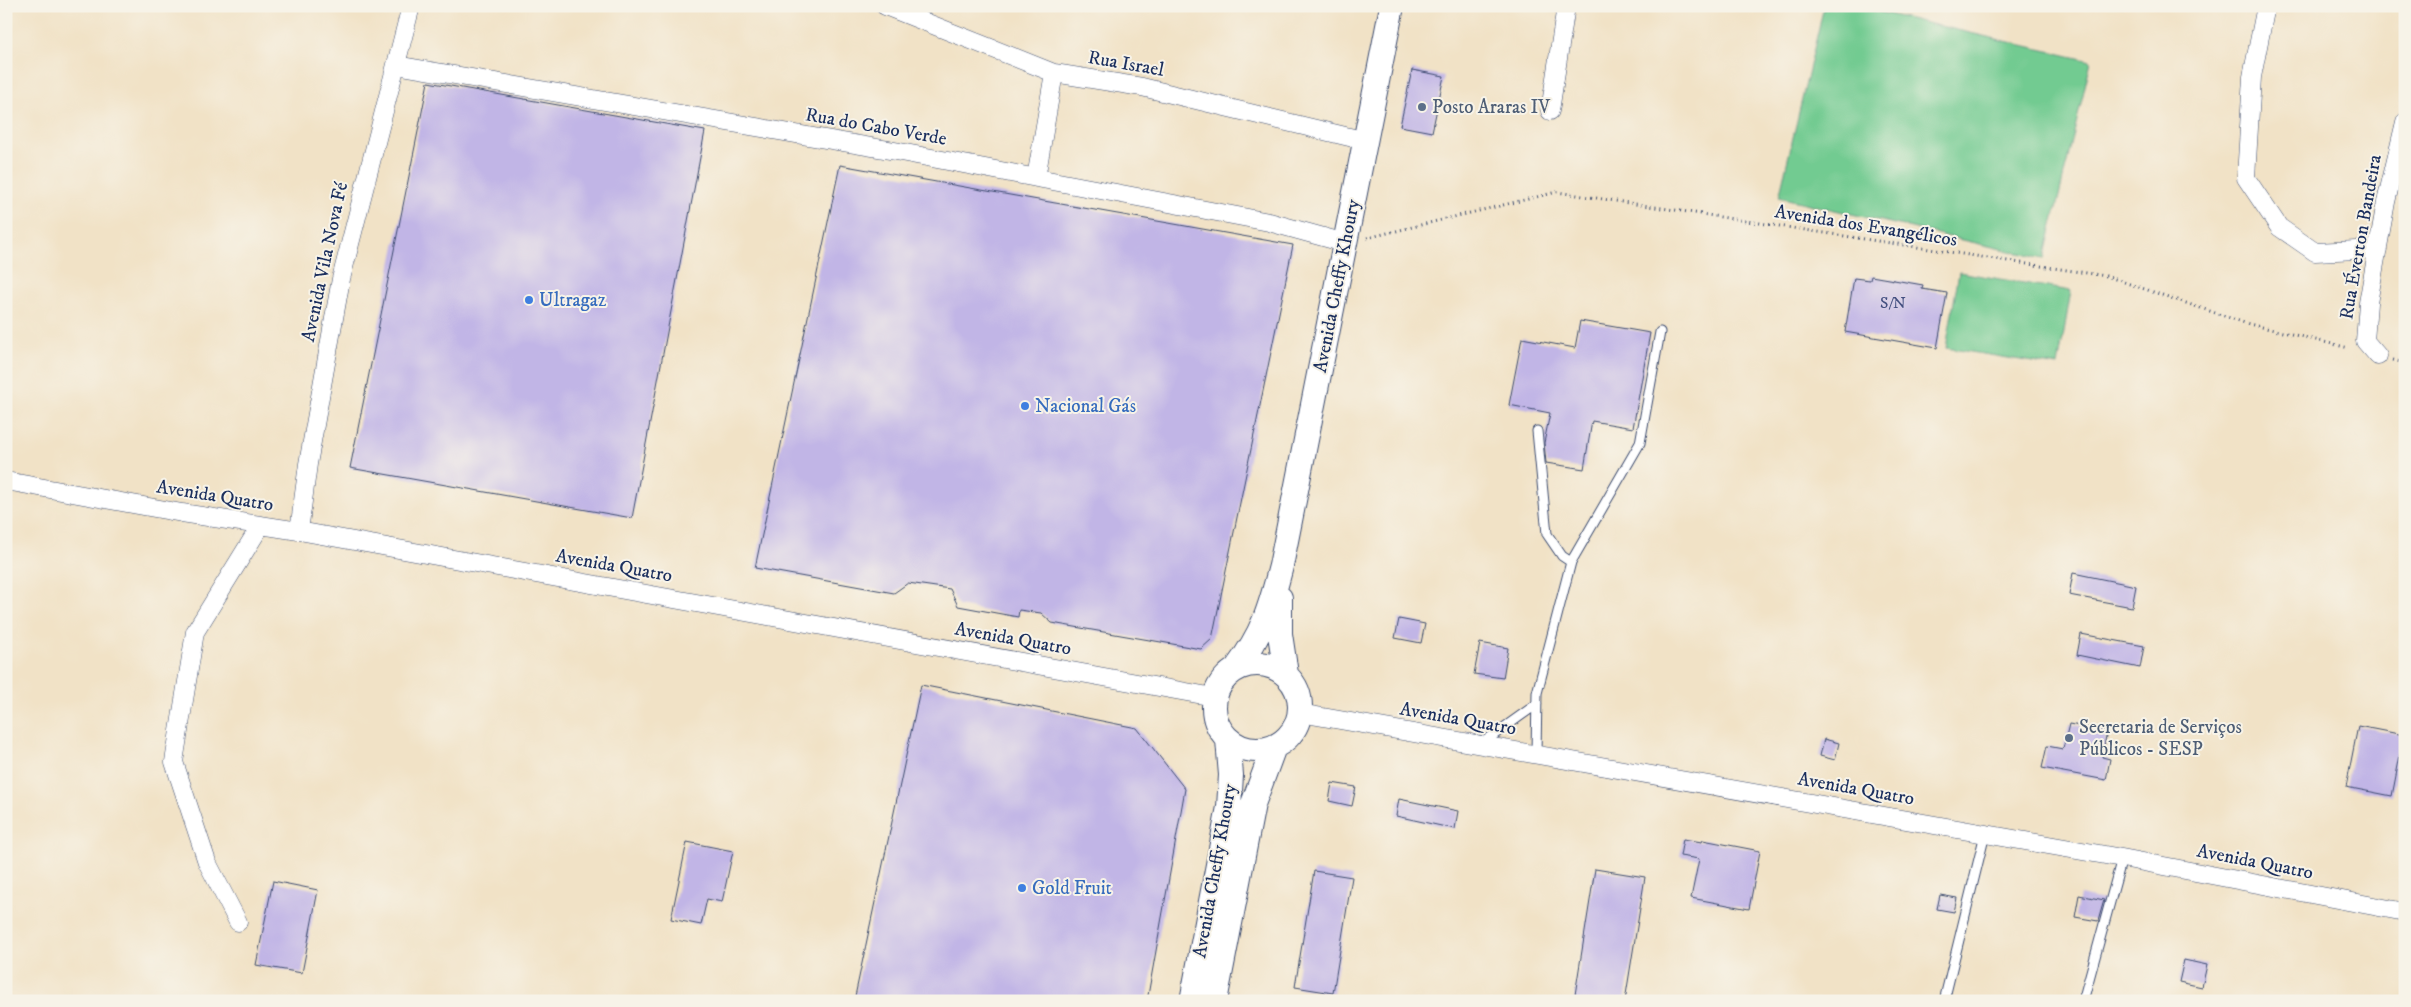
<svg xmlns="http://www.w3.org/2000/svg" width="2411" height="1007" font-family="'IM FELL DW Pica',serif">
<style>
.green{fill:#72cb91;stroke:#467d78}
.building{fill:#c1b5e6}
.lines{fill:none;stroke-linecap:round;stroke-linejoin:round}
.lane-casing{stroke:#3b4a6e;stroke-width:11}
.street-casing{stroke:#3b4a6e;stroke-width:19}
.secondary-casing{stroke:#3b4a6e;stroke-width:26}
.path{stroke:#3b4a6e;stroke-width:3;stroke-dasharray:1 4;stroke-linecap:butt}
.lane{stroke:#fff;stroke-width:9}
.street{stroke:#fff;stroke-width:18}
.secondary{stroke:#fff;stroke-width:24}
.service-dot{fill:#5c6f8a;stroke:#f7f3e8;stroke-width:2}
.shop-dot{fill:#3f7fe0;stroke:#f7f3e8;stroke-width:2}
.labels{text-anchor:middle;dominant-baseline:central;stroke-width:4;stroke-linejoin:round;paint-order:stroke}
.number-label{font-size:16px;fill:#445080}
.street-label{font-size:19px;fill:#1b2f5e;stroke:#f7f3e8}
.service-label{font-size:19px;fill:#4e5e75;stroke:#f7f3e8;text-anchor:start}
.shop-label{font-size:19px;fill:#366cbe;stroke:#f7f3e8;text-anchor:start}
</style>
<rect width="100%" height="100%" fill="#f7f3e8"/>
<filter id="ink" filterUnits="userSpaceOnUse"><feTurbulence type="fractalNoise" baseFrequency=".02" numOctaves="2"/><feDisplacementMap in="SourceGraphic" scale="10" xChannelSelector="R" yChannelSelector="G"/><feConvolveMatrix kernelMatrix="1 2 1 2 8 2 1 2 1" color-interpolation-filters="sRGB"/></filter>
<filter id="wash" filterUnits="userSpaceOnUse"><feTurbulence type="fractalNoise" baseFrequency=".0096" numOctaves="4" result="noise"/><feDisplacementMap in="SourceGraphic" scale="20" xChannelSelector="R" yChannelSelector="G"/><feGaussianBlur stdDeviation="1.12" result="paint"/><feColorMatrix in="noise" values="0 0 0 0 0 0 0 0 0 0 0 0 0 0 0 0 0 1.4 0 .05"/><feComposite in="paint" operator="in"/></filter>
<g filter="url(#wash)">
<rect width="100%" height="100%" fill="#f1e2c6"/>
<path class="green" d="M1824 6H1854L2091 61 2044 259 1779 197Z
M1959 272 2071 291 2058 366 1946 348Z"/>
<g id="blocks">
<path class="building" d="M1412 70 1444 76 1432 132 1400 126Z
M428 82 705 131 632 518 350 468Z
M840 165 1293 245 1212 639 1201 649 1052 623 1041 613 1019 610 1018 617 958 606 950 589 908 583 894 593 755 568Z
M1871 276 1923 285 1922 289 1947 293 1937 348 1845 332 1854 278 1870 280Z
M1580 321 1650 333 1633 428 1592 421 1584 469 1546 463 1544 443 1550 413 1509 405 1522 338 1575 348Z
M2073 573 2136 586 2132 607 2069 595Z
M1399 619 1425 624 1421 643 1395 638Z
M2081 634 2144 646 2140 668 2077 655Z
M1480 643 1508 648 1503 678 1474 674Z
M921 685 1137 728 1185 789 1147 1001H854Z
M2069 724 2107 731 2102 757 2110 759 2106 780 2042 768 2047 746 2063 749Z
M2358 726 2404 735 2392 796 2346 787Z
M1824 739 1839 743 1835 760 1820 756Z
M1332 783 1356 787 1352 806 1329 801Z
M1399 799 1458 811 1455 829 1396 816Z
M1683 839 1702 842 1703 840 1760 851 1749 909 1691 898 1699 859 1680 856Z
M687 842 733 851 722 902 707 899 701 925 671 919Z
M1595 869 1645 877 1625 1001H1574Z
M1314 871 1352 877 1333 993 1295 987Z
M273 881 318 890 302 973 256 965Z
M1940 895 1957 898 1954 912 1937 909Z
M2079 895 2104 900 2098 921 2075 917Z
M2184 960 2207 965 2202 987 2179 982Z"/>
</g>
</g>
<g filter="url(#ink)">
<use href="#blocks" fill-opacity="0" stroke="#3b4a6e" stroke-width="1"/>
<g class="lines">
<defs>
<path id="lane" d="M1537 431 1547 534 1562 556 1571 562
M1481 744 1537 704
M1536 754 1537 693 1571 562 1640 443 1660 332
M1944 1001 1985 834
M2083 1001 2122 858"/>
<path id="street" d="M885 6 1054 73 1142 87 1366 141
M2266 6 2252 77 2246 178 2279 227 2315 252 2378 249
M396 65 895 151 1269 222 1345 243
M1550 111 1566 6
M1036 178 1054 73
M2378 356 2365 341 2368 303 2386 202 2405 122
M6 481 182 513 299 531 1214 697
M299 531 308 464 341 279 411 6
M1300 713 2122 858 2405 912
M238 922 207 862 174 762 195 632 261 525"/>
<path id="secondary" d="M1280 598V634L1286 674
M1214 707a43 43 0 1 1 86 0a43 43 0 1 1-86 0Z
M1236 669C1263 633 1270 609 1281 566L1392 6
M1192 1001 1229 807 1231 775 1228 740
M1215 1001 1253 804 1274 747"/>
</defs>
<use href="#lane" class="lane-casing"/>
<use href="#street" class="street-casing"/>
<use href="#secondary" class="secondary-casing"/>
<path class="path" d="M1367 238 1557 192 2106 276 2245 323 2349 348
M2393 360 2405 363"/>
<use href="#lane" class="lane"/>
<use href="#street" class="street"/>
<use href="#secondary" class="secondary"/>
</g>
</g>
<g class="service-dot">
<circle cx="1422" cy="107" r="5"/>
<circle cx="2069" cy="738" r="5"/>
</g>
<g class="shop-dot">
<circle cx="529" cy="300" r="5"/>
<circle cx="1025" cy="406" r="5"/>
<circle cx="1022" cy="888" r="5"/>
</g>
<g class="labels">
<g class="number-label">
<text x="1893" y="303">S/N</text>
</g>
<g class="street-label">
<text transform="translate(1126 64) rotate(10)">Rua Israel</text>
<text transform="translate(876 127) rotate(10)">Rua do Cabo Verde</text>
<text transform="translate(1866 226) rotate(9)">Avenida dos Evangélicos</text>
<text transform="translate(2361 237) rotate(-80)">Rua Éverton Bandeira</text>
<text transform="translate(325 262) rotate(-78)">Avenida Vila Nova Fé</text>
<text transform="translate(1337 286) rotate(-79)">Avenida Cheffy Khoury</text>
<text transform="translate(215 496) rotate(9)">Avenida Quatro</text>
<text transform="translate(614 566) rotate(10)">Avenida Quatro</text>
<text transform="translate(1013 639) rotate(10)">Avenida Quatro</text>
<text transform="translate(1458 719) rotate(10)">Avenida Quatro</text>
<text transform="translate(1856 789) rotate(10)">Avenida Quatro</text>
<text transform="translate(2255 862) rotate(11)">Avenida Quatro</text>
<text transform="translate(1215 871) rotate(-80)">Avenida Cheffy Khoury</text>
</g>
<g class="service-label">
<text x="1432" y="107">Posto Araras IV</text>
<text x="2079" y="727">Secretaria de Serviços<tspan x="2079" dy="22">Públicos - SESP</tspan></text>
</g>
<g class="shop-label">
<text x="539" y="300">Ultragaz</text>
<text x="1035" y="406">Nacional Gás</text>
<text x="1032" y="888">Gold Fruit</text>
</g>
</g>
<rect width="2411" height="1007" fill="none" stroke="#f7f3e8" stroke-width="25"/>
</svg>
